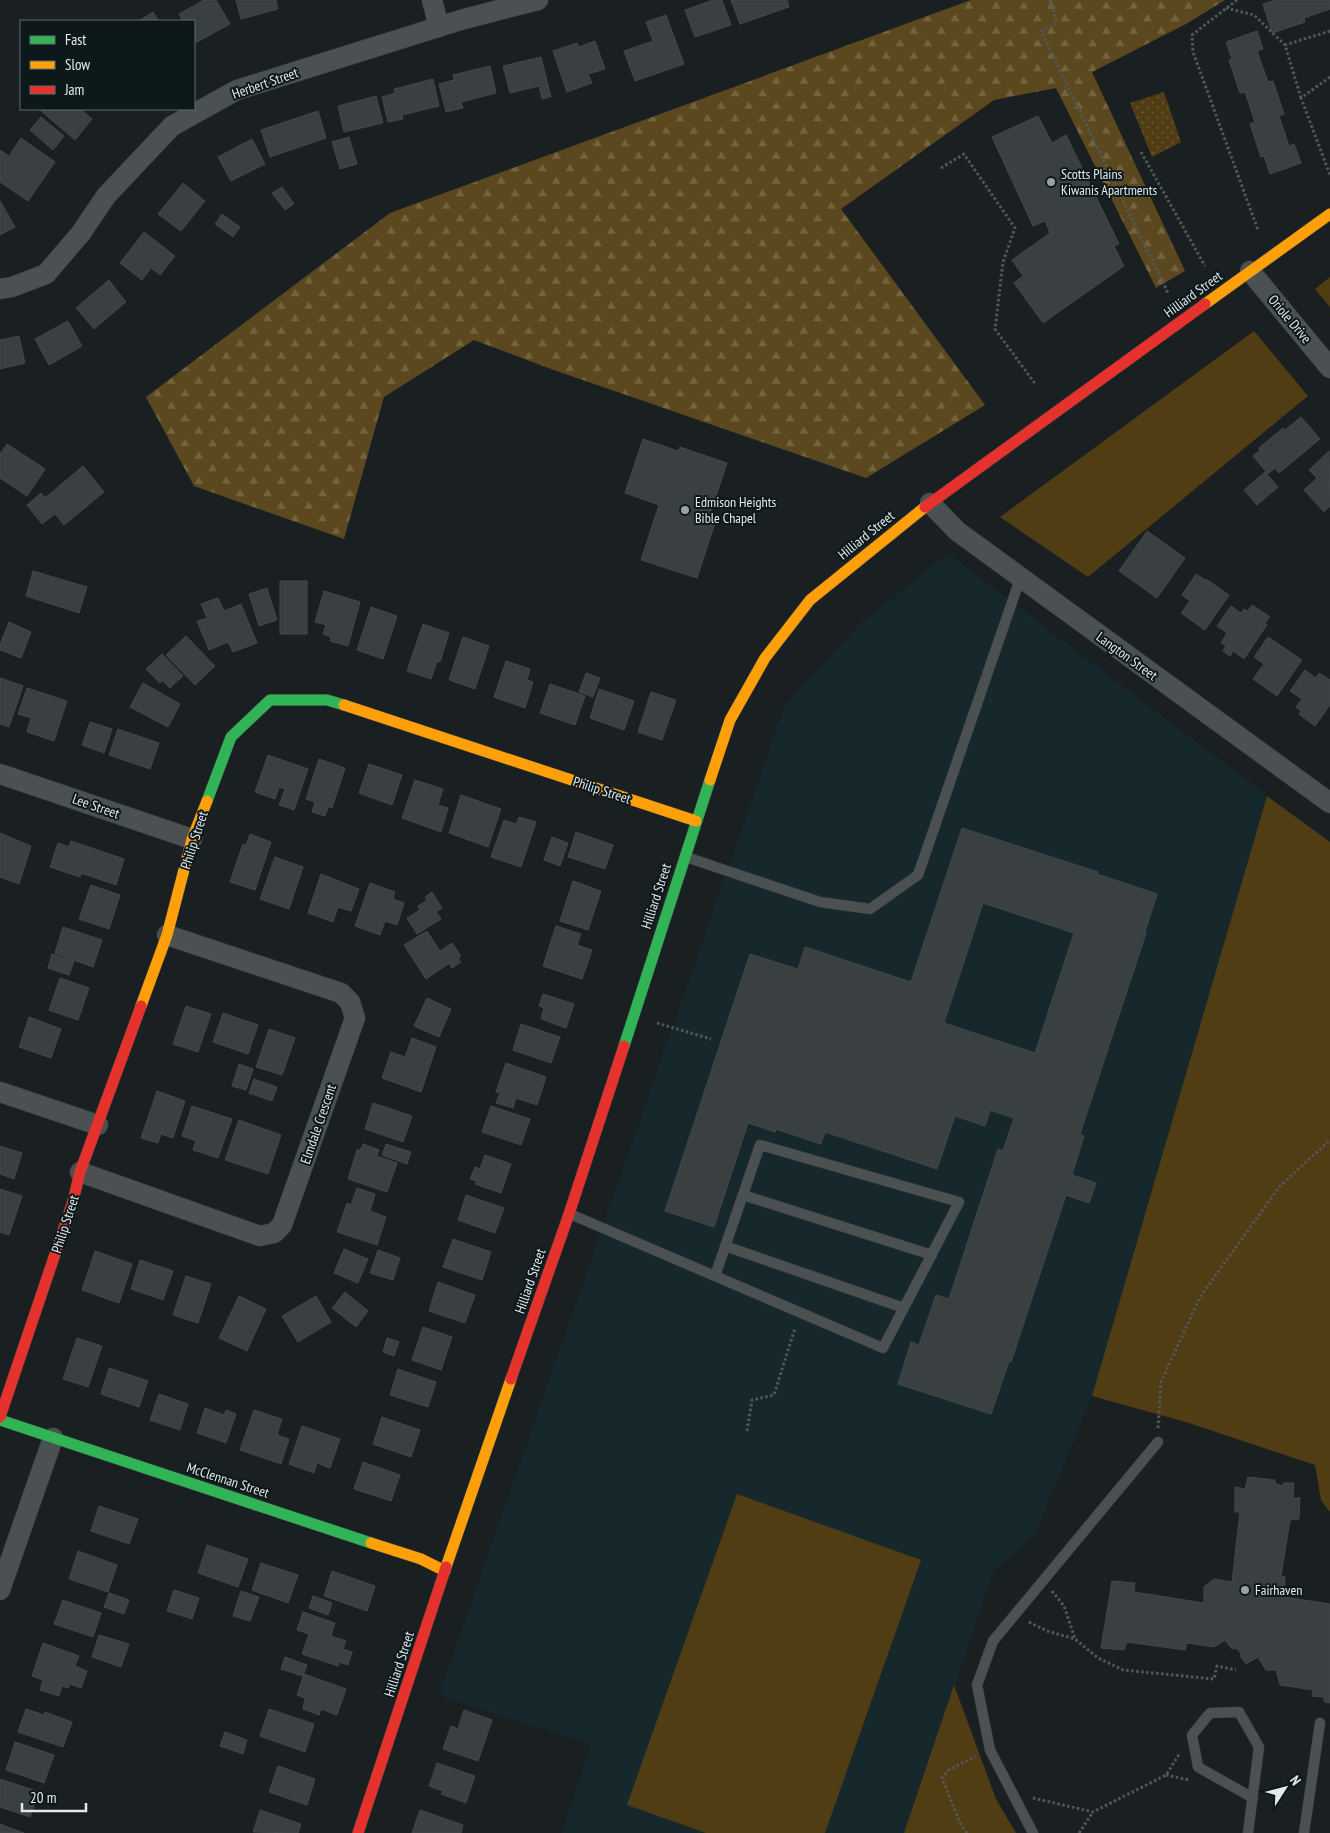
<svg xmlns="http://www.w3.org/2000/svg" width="1330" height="1833" font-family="'PT Sans Narrow',sans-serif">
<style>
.built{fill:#17282d}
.green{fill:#503d13}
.forest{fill:url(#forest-firs)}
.garden{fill:url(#garden-dots)}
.building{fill:#3a3f41;stroke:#42484a;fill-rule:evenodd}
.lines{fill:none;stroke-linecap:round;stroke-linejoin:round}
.lane-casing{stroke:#363a3c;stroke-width:11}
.street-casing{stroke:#363a3c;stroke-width:21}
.fast-casing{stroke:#363a3c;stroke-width:12}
.slow-casing{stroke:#363a3c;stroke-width:12}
.jam-casing{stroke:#363a3c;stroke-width:12}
.path{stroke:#545759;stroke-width:3;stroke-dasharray:2.5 2.5;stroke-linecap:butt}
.lane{stroke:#4b5052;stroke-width:10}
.street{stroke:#4b5052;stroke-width:20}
.fast{stroke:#30b455;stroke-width:11}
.slow{stroke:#ff9f0a;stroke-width:11}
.jam{stroke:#e5322d;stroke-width:11}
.poi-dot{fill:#9da3a5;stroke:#0d181b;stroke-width:2}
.labels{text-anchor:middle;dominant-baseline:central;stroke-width:4;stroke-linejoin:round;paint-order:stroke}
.street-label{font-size:14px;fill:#e3eaec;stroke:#0d181b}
.poi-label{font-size:14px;fill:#e3eaec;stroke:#0d181b;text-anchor:start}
</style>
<defs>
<pattern id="forest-firs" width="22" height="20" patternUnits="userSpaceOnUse" patternTransform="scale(1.25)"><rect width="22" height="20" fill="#5c481e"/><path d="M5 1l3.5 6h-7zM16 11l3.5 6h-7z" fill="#73633f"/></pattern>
<pattern id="garden-dots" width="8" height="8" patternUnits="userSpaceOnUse" patternTransform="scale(1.25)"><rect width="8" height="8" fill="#503d13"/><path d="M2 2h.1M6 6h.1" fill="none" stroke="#695936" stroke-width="1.8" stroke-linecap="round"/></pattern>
</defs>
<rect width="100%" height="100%" fill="#1a2022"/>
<path class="built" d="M948 554 1267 796 1092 1396 1035 1534 994 1570 904 1833H562L591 1744 439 1695 785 706 857 627Z"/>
<path class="green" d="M1330 277V307L1315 289Z
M1254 331 1308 396 1088 577 1000 517Z
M1267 796 1330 842V1512L1321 1500 1315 1465 1189 1423 1092 1396Z
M737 1494 921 1560 825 1833H706L627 1805Z
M954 1685 996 1799 1016 1833H904Z"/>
<path class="forest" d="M971 0H1225L1186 24 1092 72 1185 271 1156 288 1056 88 994 100 841 209 985 405 866 478 551 369 474 340 384 397 344 539 194 486 146 397 390 213Z"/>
<path class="garden" d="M1164 92 1181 142 1152 157 1130 103Z"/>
<path class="building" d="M204 0H216L230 24 195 43 194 21H183L179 14Z
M236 0H276L278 9 241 19Z
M713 0H722L731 25 695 37 685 10Z
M731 0H787L789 7 740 24Z
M1276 0H1330V9L1304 18 1305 22 1272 33 1263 4Z
M153 12 159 21H139Z
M666 15 684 64 635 81 624 51 653 41 646 22Z
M1257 31 1263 49 1257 51 1268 82 1273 81 1284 114 1279 116 1289 146 1294 144 1301 163 1270 174 1264 156 1261 157 1250 124 1255 122 1245 92 1240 93 1229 60 1232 59 1226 42Z
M595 41 605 69 588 74 592 83 567 92 553 51 577 43 579 47Z
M541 57 551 97 542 99 539 86 510 93 503 66Z
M490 66 496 93 461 102 463 108 446 112 439 84 454 80 453 75Z
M433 79 439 106 402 115 403 119 388 122 382 97 395 93 394 89Z
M376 96 383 123 344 132 338 106Z
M43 109H80L92 119 75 140 41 111Z
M318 111 326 138 270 157 261 130Z
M1038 116 1052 143 1066 135 1119 244 1114 246 1124 266 1043 323 1014 283 1023 276 1012 260 1050 233 1045 221 1033 226 992 137Z
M41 117 64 136 53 150 30 130Z
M349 137 357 164 340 169 332 142Z
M21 138 55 162 28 201 0 182V150L9 156Z
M252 139 265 164 231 181 218 157Z
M183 183 205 201 181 231 158 214Z
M282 187 294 204 285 210 272 193Z
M0 201 15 227 0 235Z
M222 214 240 227 233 237 215 224Z
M144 232 175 256 160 275 151 268 142 280 120 263Z
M109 280 126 302 94 329 76 308Z
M68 321 82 346 49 365 35 339Z
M19 336 25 363 0 369V340Z
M1301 417 1320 439 1279 473 1275 468 1268 474 1253 456 1260 450 1259 448 1283 428 1285 430Z
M643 439 678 451 680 447 727 463 710 514 717 517 697 578 641 560 659 505 625 493Z
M7 444 45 469 27 496 0 478V454Z
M1329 451 1330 506 1324 512 1304 490 1317 478 1309 470Z
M83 466 104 492 64 525 55 514 42 524 27 505 41 493 45 498Z
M1265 472 1278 487 1257 505 1244 490Z
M1147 531 1185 558 1157 598 1119 571Z
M33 571 87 587 79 613 26 596Z
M1196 574 1205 580 1206 579 1229 595 1205 630 1181 613 1190 601 1182 595Z
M280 581H307V634H280Z
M267 588 277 620 259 626 249 594Z
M324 591 360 602 348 646 330 641 331 637 323 634 326 625 315 622Z
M218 598 224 611 241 604 257 643 233 652 228 642 209 650 197 621 207 618 201 604Z
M1252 605 1270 617 1265 623 1267 625 1244 659 1233 651 1230 656 1223 651 1226 646 1221 643 1227 633 1217 626 1231 606 1241 613 1244 609 1248 611Z
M371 607 397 616 383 659 357 650Z
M9 622 31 632 21 658 0 650V645Z
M423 624 449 633 440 662 437 661 431 679 407 671Z
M186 636 215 666 195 685 166 655Z
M463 637 489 646 475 689 449 680Z
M1268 637 1302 660 1277 696 1253 679 1264 664 1254 657Z
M162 654 183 676 170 688 162 680 160 683 146 669Z
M506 661 530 669 527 680 533 682 525 708 494 697Z
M1305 670 1316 678 1319 673 1330 680V705L1315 726 1299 714 1301 711 1296 707 1302 699 1290 691Z
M586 673 600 678 593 697 579 692Z
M0 678 23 686 9 727 0 724Z
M143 683 180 704 168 727 130 707Z
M550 684 585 696 575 725 540 713Z
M27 688 67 701 54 741 27 732 31 718 18 714Z
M599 689 634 701 624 730 590 718Z
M651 692 676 700 662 740 638 732Z
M90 722 112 729 104 753 82 745Z
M118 729 159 743 150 769 109 755Z
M268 755 308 769 294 810 279 805 285 789 279 787 275 799 255 792Z
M319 759 345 768 332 808 329 806 325 816 312 812 315 802 306 799Z
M369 764 402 775 392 805 359 793Z
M415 780 443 789 438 805 448 808 441 832 402 818Z
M461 795 501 809 488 847 449 833Z
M519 817 536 822 521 867 491 857 504 820 516 824Z
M962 828 1098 872 1097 874 1157 894 1145 932 1146 933 1080 1134 1084 1136 1072 1175 1096 1183 1089 1203 1066 1195 1011 1362 1009 1361 991 1414 898 1384 911 1342 919 1345 936 1295 949 1299 998 1149 1003 1151 1014 1118 990 1110 985 1126 955 1116 937 1169 825 1132 821 1144 776 1129 775 1132 748 1123 714 1227 665 1211 750 954 798 969 805 947 911 982ZM983 903 1074 933 1035 1053 944 1023Z
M576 832 613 845 605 869 568 857Z
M0 833 31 846 19 884 0 877Z
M250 834 271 842 255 890 230 882 243 844 246 845Z
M552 837 568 843 560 866 544 860Z
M71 841 124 859 116 885 81 873 80 877 50 867 58 843 69 847Z
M275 857 303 867 289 909 260 899Z
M321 874 359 889 351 911 338 907 333 922 308 913Z
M573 881 601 891 588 930 560 921Z
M370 883 395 892 393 899 404 903 397 925 385 921 380 935 355 926Z
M91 885 120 895 109 929 79 919Z
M432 892 442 908 436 912 441 919 417 934 407 918 420 910 418 906 427 900 425 897Z
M556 926 581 934 577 945 592 950 582 979 543 966Z
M63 927 102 940 93 967 55 953Z
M427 931 440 951 452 943 461 956 458 958 461 962 452 968 449 963 448 964 426 979 404 945Z
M52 954 74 961 69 975 48 968Z
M60 978 89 988 78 1020 49 1010Z
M543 994 574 1004 566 1028 541 1019 544 1008 539 1006Z
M427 998 451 1009 439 1037 414 1026Z
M186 1006 211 1014 198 1052 173 1044Z
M223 1013 258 1025 248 1054 213 1042Z
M29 1017 61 1029 51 1058 19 1047Z
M521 1024 560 1037 551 1063 513 1050Z
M269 1029 295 1038 282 1075 256 1067Z
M412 1038 436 1047 421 1092 382 1078 391 1052 405 1057Z
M506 1063 546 1077 537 1105 516 1098 513 1108 496 1103 500 1093 496 1092Z
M239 1064 253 1069 246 1090 232 1086Z
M254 1079 277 1087 272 1101 249 1093Z
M157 1091 185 1101 173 1138 161 1134 158 1143 141 1138Z
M373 1103 412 1116 403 1142 365 1129Z
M192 1106 232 1119 218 1158 193 1150 196 1141 182 1136Z
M491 1106 530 1119 521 1145 482 1132Z
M239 1120 281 1135 268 1174 225 1160Z
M363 1144 379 1150 377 1156 397 1163 387 1192 348 1179 357 1150H360Z
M386 1144 411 1152 407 1164 382 1155Z
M0 1146 22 1153 14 1179 0 1174Z
M485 1155 511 1164 501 1193 475 1184 477 1181 470 1179 475 1167 480 1169Z
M357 1188 375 1194 370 1211 386 1217 377 1245 337 1232 347 1203 351 1205Z
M0 1189 22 1196 9 1235 0 1232Z
M466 1195 504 1208 495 1233 458 1220Z
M453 1239 491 1252 482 1280 443 1267Z
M344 1249 368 1259 358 1283 334 1273Z
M378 1250 400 1258 393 1280 370 1273Z
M95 1251 132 1264 119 1303 82 1290Z
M140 1260 173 1271 163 1300 131 1289Z
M186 1276 211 1284 198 1323 173 1315Z
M438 1282 475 1295 465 1323 429 1311Z
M345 1292 368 1311 356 1327 332 1308Z
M239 1296 266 1309 247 1351 219 1338Z
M316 1296 331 1322 298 1342 282 1316Z
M423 1327 452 1337 441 1370 412 1360Z
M77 1338 102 1346 88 1387 63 1379Z
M387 1338 399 1342 394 1356 383 1352Z
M109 1368 148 1381 139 1407 101 1394Z
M398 1369 436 1382 428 1407 390 1395Z
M159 1394 188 1404 180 1430 150 1420Z
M205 1408 224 1415 226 1410 236 1414 226 1443 197 1433Z
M254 1410 282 1419 277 1435 289 1439 281 1464 240 1450Z
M382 1417 420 1430 411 1457 373 1444Z
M302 1426 340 1439 330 1468 317 1463 314 1473 289 1464Z
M363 1462 400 1475 391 1501 354 1489Z
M1248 1477 1275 1480V1483L1282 1486 1284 1483H1294L1293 1498H1300L1299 1519 1290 1520 1281 1576 1285 1577V1597L1330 1604V1703L1325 1702 1323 1697 1312 1696 1313 1690 1280 1685 1276 1670H1266L1258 1657 1246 1664 1240 1656 1242 1655 1236 1648 1232 1649 1225 1640 1214 1647 1187 1643 1185 1650 1127 1642 1124 1650 1101 1648 1112 1581 1135 1583 1134 1592 1204 1603V1587L1214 1579 1232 1582 1240 1512H1235V1487L1245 1489Z
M99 1506 138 1519 129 1544 91 1531Z
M207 1545 248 1559 238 1587 198 1573Z
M78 1551 117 1565 108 1592 69 1579Z
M261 1563 298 1575 288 1603 252 1590Z
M332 1571 375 1586 367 1611 324 1596Z
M174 1590 199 1598 192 1619 167 1611Z
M241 1591 259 1597 250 1621 233 1616Z
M109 1593 129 1600 124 1614 104 1607Z
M313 1596 332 1603 328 1615 309 1608Z
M63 1600 101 1613 93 1637 54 1624Z
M303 1612 335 1623 331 1636 346 1641 343 1649 352 1652 348 1665 339 1662 338 1666 302 1654 309 1634 297 1630Z
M99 1635 129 1644 121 1667 92 1657Z
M43 1643 79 1656 75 1666 87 1671 81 1688 70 1684 68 1688 62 1686 59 1696 40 1690 43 1680 32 1676Z
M285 1657 307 1665 303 1676 281 1669Z
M304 1674 346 1689 337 1715 321 1709 319 1715 303 1709 305 1698 297 1695Z
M26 1709 44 1715 45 1712 72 1722 63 1747 18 1732Z
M269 1709 314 1724 305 1752 260 1736Z
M464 1710 492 1720 478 1761 443 1749 451 1726 458 1729Z
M225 1732 247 1740 243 1754 220 1746Z
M15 1742 54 1755 44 1783 6 1770Z
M437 1763 475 1776 466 1803 441 1794 443 1791 429 1786Z
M278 1766 315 1779 307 1805 269 1792Z
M0 1779 39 1792 30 1817 0 1807Z
M260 1810 301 1824 298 1833 253 1832Z
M420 1810 463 1825 461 1833H412Z
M0 1824 24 1833H0Z"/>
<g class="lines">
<defs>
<path id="lane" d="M686 857 820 902 870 909 918 875 1020 579
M743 1195 932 1255
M570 1214C674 1258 778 1304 883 1348L959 1202 760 1145 715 1276
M725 1246 904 1308
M1033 1833 990 1750 977 1685 993 1641 1158 1442
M1248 1833 1259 1747 1239 1712 1210 1713 1192 1735 1198 1767 1253 1798
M1304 1833 1320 1723"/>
<path id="street" d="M432 0 439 27
M1250 271 1330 368
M0 289 12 287 46 274 81 233 106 196 172 126 237 90 464 19 538 0
M930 503 957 531 1330 803
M0 774 192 839
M0 1092 98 1125
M80 1172 260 1236 274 1233 282 1225 355 1018 350 1002 341 993 167 935
M0 1590 53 1438"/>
<path id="fast" d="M207 801 231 737 270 700H327L344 705
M624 1046 710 780
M0 1420 371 1543"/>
<path id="slow" d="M1205 304 1330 214
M344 705 696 821
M710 780 730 720 765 658 810 600 925 507
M141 1006 167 935 192 839 207 801
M371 1543 421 1559 445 1571
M446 1567 511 1379"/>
<path id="jam" d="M925 507 1205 304
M511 1379 569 1214 624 1046
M0 1417 73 1201 80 1172 141 1006
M358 1833 446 1567"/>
</defs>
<use href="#lane" class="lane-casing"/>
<use href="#street" class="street-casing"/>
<use href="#fast" class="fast-casing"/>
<use href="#slow" class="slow-casing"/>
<use href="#jam" class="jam-casing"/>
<path class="path" d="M1050 0 1057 23 1041 31 1168 293
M1237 0 1192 35 1193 52 1258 230
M1226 8 1254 15 1285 45
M1330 77 1301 98 1330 175
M1301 98 1285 45 1330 31
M1141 152 1205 266
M941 168 964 154 1015 228 1003 262 995 329 1036 385
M657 1023 711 1039
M1158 1428 1161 1382 1200 1297 1280 1186 1330 1140
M747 1431 752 1400 774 1395 795 1328
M1052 1591 1064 1606 1075 1639
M1029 1622 1047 1631 1075 1639 1098 1658 1123 1670 1214 1679 1217 1666 1236 1670
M1166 1775 1189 1780
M1033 1798 1093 1812 1166 1775 1180 1753
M967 1833 960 1823 942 1778 949 1770 976 1756
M1079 1833 1093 1812"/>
<use href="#lane" class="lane"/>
<use href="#street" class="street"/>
<use href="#fast" class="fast"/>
<use href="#slow" class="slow"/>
<use href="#jam" class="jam"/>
</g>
<g class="poi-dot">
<circle cx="1051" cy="182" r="5"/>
<circle cx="685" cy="510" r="5"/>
<circle cx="1245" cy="1590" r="5"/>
</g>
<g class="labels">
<g class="street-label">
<text transform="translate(265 83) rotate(-19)">Herbert Street</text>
<text transform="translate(1193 294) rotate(-36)">Hilliard Street</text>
<text transform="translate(1290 319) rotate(50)">Oriole Drive</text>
<text transform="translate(866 535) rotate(-39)">Hilliard Street</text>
<text transform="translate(1127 656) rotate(36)">Langton Street</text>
<text transform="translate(602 790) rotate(18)">Philip Street</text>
<text transform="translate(96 806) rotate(19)">Lee Street</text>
<text transform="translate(194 840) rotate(-72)">Philip Street</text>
<text transform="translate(656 896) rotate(-72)">Hilliard Street</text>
<text transform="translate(318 1124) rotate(-71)">Elmdale Crescent</text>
<text transform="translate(65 1224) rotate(-72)">Philip Street</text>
<text transform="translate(530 1281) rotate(-71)">Hilliard Street</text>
<text transform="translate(228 1480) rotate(18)">McClennan Street</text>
<text transform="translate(399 1664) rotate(-72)">Hilliard Street</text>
</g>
<g class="poi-label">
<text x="1061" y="174">Scotts Plains<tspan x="1061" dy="16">Kiwanis Apartments</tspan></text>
<text x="695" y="502">Edmison Heights<tspan x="695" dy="16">Bible Chapel</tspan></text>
<text x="1255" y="1590">Fairhaven</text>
</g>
</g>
<rect x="20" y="20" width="175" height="90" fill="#0d181b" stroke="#636c6f"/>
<rect x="30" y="36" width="25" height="8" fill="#30b455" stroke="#636c6f"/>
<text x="65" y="45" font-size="15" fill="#e3eaec">Fast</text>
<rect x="30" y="61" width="25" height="8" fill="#ff9f0a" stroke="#636c6f"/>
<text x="65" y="70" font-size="15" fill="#e3eaec">Slow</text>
<rect x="30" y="86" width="25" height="8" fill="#e5322d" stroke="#636c6f"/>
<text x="65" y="95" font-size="15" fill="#e3eaec">Jam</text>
<g transform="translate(1285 1788) rotate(54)" stroke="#0d181b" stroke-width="4" paint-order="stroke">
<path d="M0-4L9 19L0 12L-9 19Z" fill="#e3eaec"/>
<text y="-8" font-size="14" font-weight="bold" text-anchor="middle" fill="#e3eaec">N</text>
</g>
<path d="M22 1803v8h64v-8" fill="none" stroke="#e3eaec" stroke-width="2.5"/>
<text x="30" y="1803" font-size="15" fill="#e3eaec" stroke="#0d181b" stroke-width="4" paint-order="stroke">20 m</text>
</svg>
